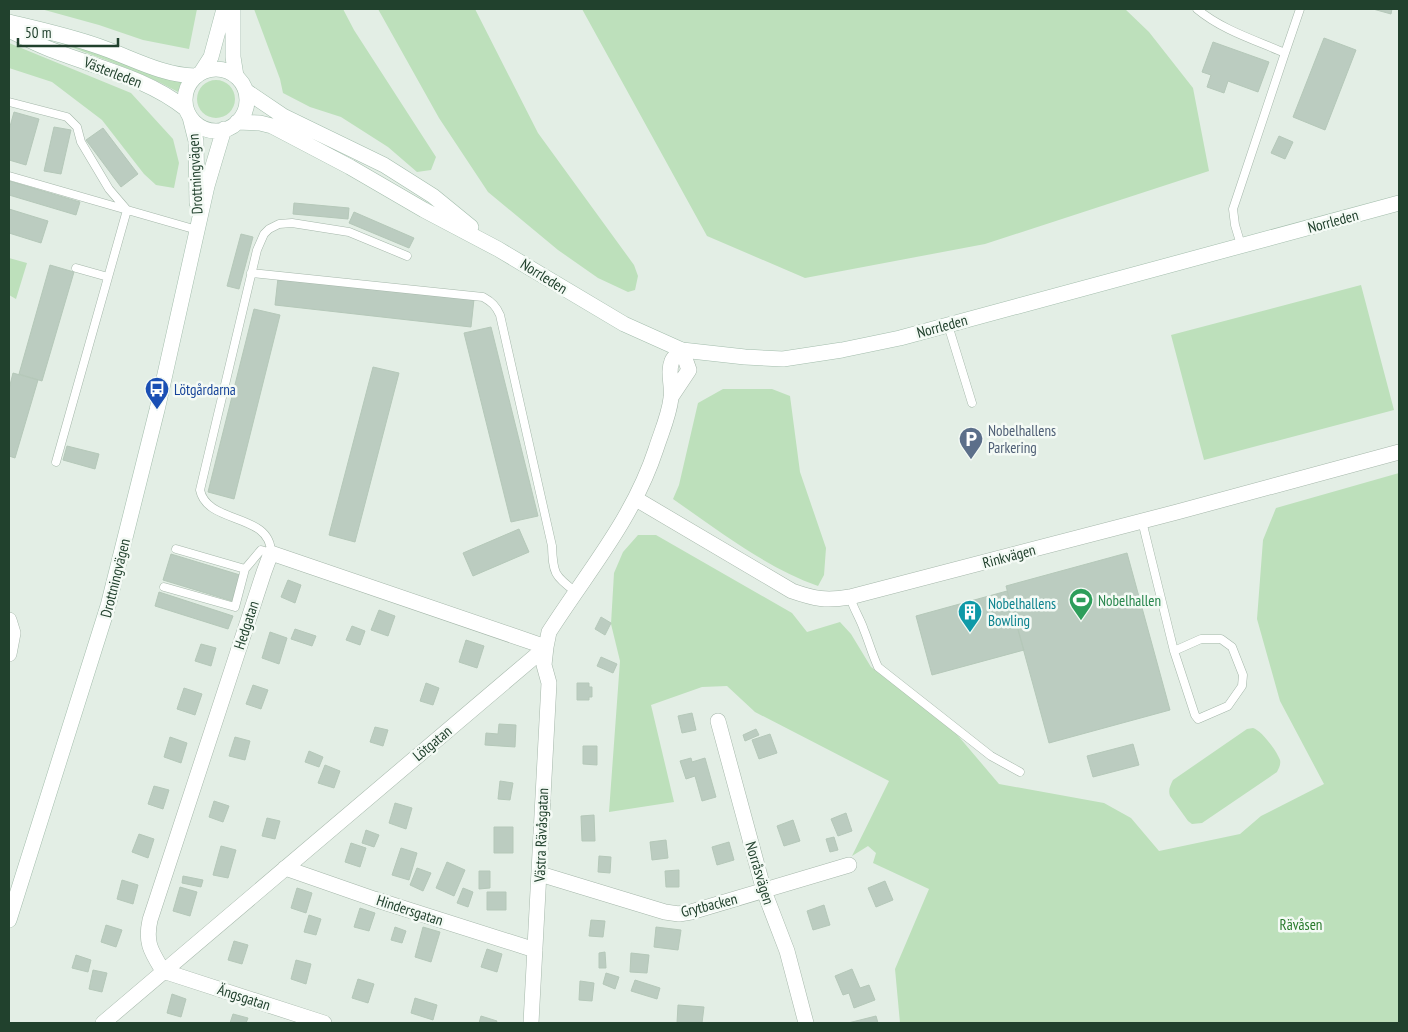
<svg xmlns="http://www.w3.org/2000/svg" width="1408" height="1032" font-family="'PT Sans Narrow',sans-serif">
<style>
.green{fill:#bde0bb}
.building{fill:#bbccc0;stroke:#b5c8b9}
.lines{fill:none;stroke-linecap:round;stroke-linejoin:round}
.lane-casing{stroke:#a5b7aa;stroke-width:9}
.street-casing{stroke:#a5b7aa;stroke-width:16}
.secondary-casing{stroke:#a3bdac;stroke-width:16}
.lane{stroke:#fff;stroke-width:8}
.street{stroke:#fff;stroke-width:15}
.secondary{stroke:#fff;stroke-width:15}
.labels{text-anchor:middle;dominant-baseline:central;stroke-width:5;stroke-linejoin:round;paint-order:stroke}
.street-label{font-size:15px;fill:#21412d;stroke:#f4faf5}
.transit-label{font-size:15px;fill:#164399;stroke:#f4faf5;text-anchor:start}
.service-label{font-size:15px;fill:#4e5e75;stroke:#f4faf5;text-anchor:start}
.leisure-label{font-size:15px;fill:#27864d;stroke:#f4faf5;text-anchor:start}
.culture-label{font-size:15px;fill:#0d838f;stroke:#f4faf5;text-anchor:start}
.park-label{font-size:15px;fill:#287a2c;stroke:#f4faf5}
</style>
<rect width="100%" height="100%" fill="#e3eee5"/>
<path class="green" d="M41 9H197L189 49 143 40 99 25Z
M254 9H343L354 30 436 157 431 170 417 172 388 147 341 117 310 107 283 93 280 79Z
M378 9H475L538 133 634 265 638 276 635 290 628 292 598 278 558 250 488 192 439 118Z
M582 9H1125L1149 32 1193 88 1209 171 985 244 805 278 707 236Z
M45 36 183 78 178 92C136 68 89 56 45 36Z
M9 43 131 93 173 139 179 163 174 188 156 185 144 174 102 120 52 82 9 68Z
M197 99a19 19 0 1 1 38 0a19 19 0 1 1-38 0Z
M9 258 27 263 16 299 9 295Z
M1361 285 1394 410 1204 460 1171 335Z
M723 389H772L790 396 800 472 826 548 824 575 818 586C765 567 719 531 673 499L679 485 698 403Z
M1399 473V1023H900L895 969 929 889 873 863 876 853 868 846 852 856 889 781 755 712 727 686 702 687 651 705 674 802 609 812 620 661 611 624 614 573 623 552 638 535H656L792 613 807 632 840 622 851 634 871 667 929 708 954 731 999 784 1104 803 1131 818 1159 851 1240 834 1261 816 1324 784 1280 701 1257 619 1263 540 1276 508Z
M1253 728C1261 730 1277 751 1280 760 1281 764 1279 768 1277 772L1202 823 1192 824 1188 821 1170 796C1168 790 1170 786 1173 780L1247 729Z"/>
<path class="building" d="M1373 9H1392L1391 14Z
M1324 38 1356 50 1325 130 1293 117Z
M1213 42 1269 62 1258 92 1228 81 1224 93 1207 87 1211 75 1202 72Z
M14 112 39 119 26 165 9 160V130Z
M54 127 71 130 61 174 44 171Z
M103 128 138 174 121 187 86 140Z
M1279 136 1293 142 1285 159 1271 153Z
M9 181 80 202 76 215 9 195Z
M294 203 349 208 348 219 293 214Z
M9 209 48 221 41 243 9 233Z
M354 212 414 238 409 248 349 223Z
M241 234 253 237 239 289 227 286Z
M50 265 74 272 42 381 19 374Z
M278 278 474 299 471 327 275 305Z
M254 309 280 315 234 499 208 492Z
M491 327 538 516 511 522 464 333Z
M373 367 399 373 355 542 329 535Z
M13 373 38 380 15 458 9 456V389Z
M67 446 99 454 95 469 63 460Z
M519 529 529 552 473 576 463 553Z
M1127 553 1170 710 1049 743 1006 586Z
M171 554 240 575 232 601 163 580Z
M288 580 301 585 295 603 281 597Z
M1007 591 1024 650 932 675 916 616Z
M159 592 233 616 228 629 155 606Z
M379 610 395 616 388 636 371 630Z
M601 617 611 623 605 635 595 629Z
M352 626 365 631 360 645 346 640Z
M295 629 316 636 312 646 291 639Z
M270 632 287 638 279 664 262 658Z
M466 640 484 646 477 668 459 662Z
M201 644 216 648 211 666 195 661Z
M601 657 617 664 613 673 597 666Z
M426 683 439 688 433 705 420 701Z
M577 683H589V687H592V697H589V700H577Z
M253 685 268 690 261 709 246 704Z
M184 688 202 694 195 715 177 709Z
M692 713 696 730 682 733 678 716Z
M499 724 516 725 515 747 485 745 486 733 498 734Z
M375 727 388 730 383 746 370 742Z
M756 729 759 735 745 741 743 735Z
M770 734 777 753 759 759 752 740Z
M170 737 187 743 181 763 164 757Z
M235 737 250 741 245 760 229 756Z
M1133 744 1139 765 1093 777 1087 756Z
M583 746H597V765L583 764Z
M309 751 323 757 319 767 305 762Z
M691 758 692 762 705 758 716 797 702 801 695 776 686 779 680 761Z
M325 765 340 771 334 788 318 783Z
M500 781 513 783 510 800 498 799Z
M154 786 169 790 163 809 148 804Z
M214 801 229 806 223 822 209 817Z
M395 803 412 808 406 829 389 823Z
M846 813 852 831 838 836 831 819Z
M594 815 595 841H582L581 816Z
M267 818 280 821 275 839 262 836Z
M793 820 800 841 784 846 777 826Z
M494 827H513V853H494Z
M366 830 379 835 374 847 362 843Z
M139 834 154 839 148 858 132 852Z
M834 837 838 850 830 852 826 839Z
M666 840 668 858 652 860 650 842Z
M729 842 734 860 717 865 712 847Z
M351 843 366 848 360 867 345 862Z
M221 846 236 850 228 878 213 875Z
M401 848 417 853 409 880 392 875Z
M599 856 611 857 610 873 598 872Z
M447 862 465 870 454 896 436 888Z
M417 868 431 873 423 891 410 885Z
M679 870V887H666L665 871Z
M479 871H490V888L479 889Z
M183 876 203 880 201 887 182 883Z
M122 880 138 885 133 904 117 899Z
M885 881 893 900 876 907 868 888Z
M180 887 197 892 190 916 173 911Z
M297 888 312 893 306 913 291 908Z
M463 888 473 892 468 907 457 903Z
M487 892H506V910H487Z
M824 905 830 925 813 930 807 911Z
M360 908 375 913 369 931 354 927Z
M309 915 321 919 316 935 304 932Z
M591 920 605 921 603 937 589 936Z
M106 925 122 930 116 947 101 942Z
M395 927 406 931 402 943 391 940Z
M423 927 440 932 431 962 415 957Z
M656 927 681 930 678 950 654 947Z
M234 941 248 945 242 964 228 960Z
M487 949 502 954 497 972 481 967Z
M605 952 606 968H599V953Z
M631 953 649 955 647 973 630 972Z
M76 955 91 960 88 972 72 968Z
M296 960 311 964 306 984 291 979Z
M852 969 860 988 869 985 875 1000 854 1008 849 993 843 995 835 976Z
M93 970 107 973 102 992 89 989Z
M606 973 619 977 615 989 603 984Z
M358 979 374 984 368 1003 352 998Z
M635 980 660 988 657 999 631 991Z
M580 981 594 983 592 1001 579 1000Z
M172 994 186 999 181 1017 167 1013Z
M415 998 437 1005 433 1020 411 1013Z
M678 1005 704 1007 702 1023H677Z
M233 1014 248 1018 246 1023H230Z
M481 1016 497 1021 496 1023H479Z
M876 1016 878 1023H848Z"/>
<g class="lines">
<defs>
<path id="lane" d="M1197 9C1222 30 1255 40 1285 53L1300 9
M9 102 67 117 77 127 81 142 109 189 127 210 56 462
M9 176 197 230
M1241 245 1235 225 1233 209 1285 53
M76 268 108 277
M251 273 483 297C492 302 496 306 500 315L552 546C553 573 554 576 576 592
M948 325 972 403
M1142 521 1174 651 1195 715 1198 719 1228 706 1242 686 1243 675 1232 647 1221 639H1201L1174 651
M176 549 245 569 261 550 271 553C271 512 207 525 200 490L257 250 264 234 269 229 279 224 292 223 349 232 407 256
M164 587 235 607 245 569
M850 597C854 610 860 618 864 630 869 642 872 654 878 667L991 756 1020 772"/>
<path id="street" d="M636 499 792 591C815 599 826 601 850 597L1177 512 1399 452
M9 620 13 633 9 654
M718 721 764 891 787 951 806 1023
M285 868 374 899 535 950
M540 874 665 912 679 914 691 912 849 865
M103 1023 546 647 549 632C588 571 633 519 656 449 661 433 669 416 671 398 673 386 667 373 672 361 673 357 679 353 682 350L689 370 671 397
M324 1023 163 971C151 951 145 943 150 920L264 572 271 553 546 647 544 665 549 683 531 1023"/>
<path id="secondary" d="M233 9V57L236 76
M9 22C41 30 75 37 106 49 136 60 163 75 195 76
M9 30C21 36 34 43 47 48 94 67 146 77 186 109
M185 100a31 31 0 1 1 62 0a31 31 0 1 1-62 0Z
M202 71 211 57 224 9
M246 91 283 116 384 165 433 196 471 227
M190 117 196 141 197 203
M237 122 260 123 272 126 350 167 424 210 498 249 624 324 682 350 745 357 783 359 842 350 900 338 1399 203
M9 920 108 606 157 410 207 186 224 129"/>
</defs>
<use href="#lane" class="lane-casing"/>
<use href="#street" class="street-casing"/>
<use href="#secondary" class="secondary-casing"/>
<use href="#lane" class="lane"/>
<use href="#street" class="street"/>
<use href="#secondary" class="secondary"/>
</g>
<defs>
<symbol id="bus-pin" viewBox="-11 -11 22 30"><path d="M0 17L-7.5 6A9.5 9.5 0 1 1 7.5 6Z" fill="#1a4fb4" stroke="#f4faf5"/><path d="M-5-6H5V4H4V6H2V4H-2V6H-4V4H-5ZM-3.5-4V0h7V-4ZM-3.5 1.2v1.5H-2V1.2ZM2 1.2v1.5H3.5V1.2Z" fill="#fff"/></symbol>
<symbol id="parking-pin" viewBox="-11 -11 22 30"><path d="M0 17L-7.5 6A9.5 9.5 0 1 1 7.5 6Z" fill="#5c6f8a" stroke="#f4faf5"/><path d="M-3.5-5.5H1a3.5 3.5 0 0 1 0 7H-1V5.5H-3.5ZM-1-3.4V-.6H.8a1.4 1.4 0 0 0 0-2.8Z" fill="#fff"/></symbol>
<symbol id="stadium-pin" viewBox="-11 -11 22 30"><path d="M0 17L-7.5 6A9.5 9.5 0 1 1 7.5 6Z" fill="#2e9e5b" stroke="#f4faf5"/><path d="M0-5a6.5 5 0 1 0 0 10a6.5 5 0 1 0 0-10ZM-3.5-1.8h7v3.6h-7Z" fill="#fff"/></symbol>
<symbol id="building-pin" viewBox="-11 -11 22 30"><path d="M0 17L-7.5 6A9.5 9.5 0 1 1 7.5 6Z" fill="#0f9aa8" stroke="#f4faf5"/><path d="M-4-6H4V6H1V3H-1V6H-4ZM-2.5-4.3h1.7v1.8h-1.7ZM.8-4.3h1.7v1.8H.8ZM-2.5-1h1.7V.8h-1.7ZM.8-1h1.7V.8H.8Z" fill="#fff"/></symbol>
</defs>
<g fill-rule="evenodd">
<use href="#bus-pin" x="143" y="375" width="28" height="38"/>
<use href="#parking-pin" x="957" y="425" width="28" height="38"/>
<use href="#stadium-pin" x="1067" y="586" width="28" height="38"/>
<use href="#building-pin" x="956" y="598" width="28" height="38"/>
</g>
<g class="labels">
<g class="street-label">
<text transform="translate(113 72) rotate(21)">Västerleden</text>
<text transform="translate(195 174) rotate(-93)">Drottningvägen</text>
<text transform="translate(1333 221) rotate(-15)">Norrleden</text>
<text transform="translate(544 276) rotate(32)">Norrleden</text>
<text transform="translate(942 326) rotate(-15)">Norrleden</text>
<text transform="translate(1009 556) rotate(-15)">Rinkvägen</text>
<text transform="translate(115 578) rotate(-76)">Drottningvägen</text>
<text transform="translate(246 625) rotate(-72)">Hedgatan</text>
<text transform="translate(432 743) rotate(-40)">Lötgatan</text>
<text transform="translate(541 835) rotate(-88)">Västra Rävåsgatan</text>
<text transform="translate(760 873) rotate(73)">Norråsvägen</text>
<text transform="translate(709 905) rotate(-14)">Grytbacken</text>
<text transform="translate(410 910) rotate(18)">Hindersgatan</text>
<text transform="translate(244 997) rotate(18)">Ängsgatan</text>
</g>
<g class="transit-label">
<text x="174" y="389">Lötgårdarna</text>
</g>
<g class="service-label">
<text x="988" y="430">Nobelhallens<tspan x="988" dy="17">Parkering</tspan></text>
</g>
<g class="leisure-label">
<text x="1098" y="600">Nobelhallen</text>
</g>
<g class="culture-label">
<text x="988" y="603">Nobelhallens<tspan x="988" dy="17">Bowling</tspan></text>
</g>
<g class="park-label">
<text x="1301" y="924">Rävåsen</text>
</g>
</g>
<rect width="1408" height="1032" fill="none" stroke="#21412d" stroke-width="20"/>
<path d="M18 38v8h100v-8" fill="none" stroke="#21412d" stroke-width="2.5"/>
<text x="25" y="38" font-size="15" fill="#21412d" stroke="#f4faf5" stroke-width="4" paint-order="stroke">50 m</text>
</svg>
